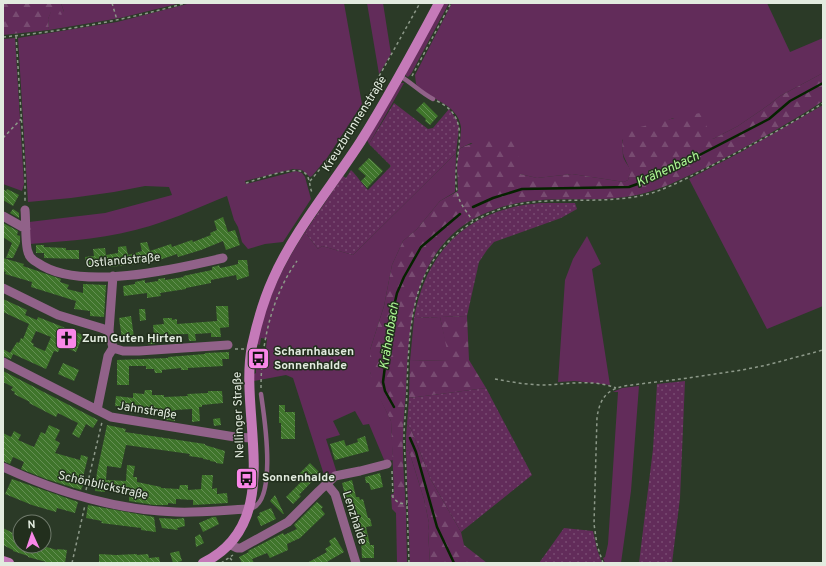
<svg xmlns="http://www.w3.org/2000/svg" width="826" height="566" font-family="Overpass,sans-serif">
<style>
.grass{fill:#622c5a}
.forest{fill:url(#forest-firs)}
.garden{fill:url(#garden-dots)}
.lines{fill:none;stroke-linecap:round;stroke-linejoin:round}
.stream{stroke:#062200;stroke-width:2.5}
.building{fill:url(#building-back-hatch);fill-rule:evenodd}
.path{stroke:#8d9989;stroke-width:1.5;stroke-dasharray:3 3;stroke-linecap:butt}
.lane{stroke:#916289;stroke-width:4.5}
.street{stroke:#916289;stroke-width:9}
.secondary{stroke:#c57ab9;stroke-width:10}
.labels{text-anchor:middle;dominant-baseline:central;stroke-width:3;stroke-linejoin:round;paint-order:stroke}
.street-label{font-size:12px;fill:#e2ebdf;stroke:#222f1d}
.poi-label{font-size:12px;font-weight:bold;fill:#e2ebdf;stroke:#222f1d;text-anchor:start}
.water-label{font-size:13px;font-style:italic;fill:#aefa95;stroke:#222f1d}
</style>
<defs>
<pattern id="forest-firs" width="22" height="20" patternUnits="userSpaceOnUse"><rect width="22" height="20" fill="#622c5a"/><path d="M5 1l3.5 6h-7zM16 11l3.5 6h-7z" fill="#784b71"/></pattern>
<pattern id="garden-dots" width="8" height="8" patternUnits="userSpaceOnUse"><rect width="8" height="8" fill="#622c5a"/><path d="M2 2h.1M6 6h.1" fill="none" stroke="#784b71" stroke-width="1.8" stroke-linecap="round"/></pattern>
<pattern id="building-back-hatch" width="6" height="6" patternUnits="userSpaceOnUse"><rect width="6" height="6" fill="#3f752b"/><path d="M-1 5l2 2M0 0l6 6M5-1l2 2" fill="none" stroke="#648f53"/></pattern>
</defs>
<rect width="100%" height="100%" fill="#2b3a27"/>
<path class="grass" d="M61 3H181L120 18 49 30 48 19 51 11 64 12Z
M191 3H344L362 104 327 158 312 176 310 177 302 170 293 169 245 181 246 184 296 171 302 173 305 177 311 199 283 242 265 244 248 249 242 242 238 227 234 220 227 196C202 206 176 218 150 226 111 238 70 241 30 244L29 222 105 213 172 195 169 187 145 186 114 192 71 198 28 202 18 38 117 22Z
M367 3H383L391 54 379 74Z
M444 3H449L411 74 408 77 406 76V73Z
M452 3H767L790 52 823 38V73L780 96 770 104 738 126 713 139 673 118 622 140C623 145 622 154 624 159 629 169 633 168 628 180L624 182 572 174 537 178 520 174 471 143 459 149C460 142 461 134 461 127 458 103 428 100 416 84L415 75Z
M15 38 24 184 22 191 3 184V39Z
M401 83H404L369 144 367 140Z
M823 105V306L767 329 689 179 741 152Z
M456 153 455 192 440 201 417 229 403 241 392 265 384 306 370 350V372L381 400 391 421 393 460 385 462 369 424 363 425 355 411 333 421 340 435 326 439 337 473 325 478 293 378 286 375 254 381V374L256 373V367H264L267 339 261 338 260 345 257 344C265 303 282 267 305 232L318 249 322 246 353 255Z
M587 236 601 264 592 269 610 385 575 381 558 382 565 280 573 259Z
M440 317 450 360 410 361 414 318Z
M639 386 631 491 621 563H605L603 558 605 557 608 544 618 392H613L622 388Z
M406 450 409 451 424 499 429 523 428 531 430 563H410Z
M396 513H406L407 563H397Z"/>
<path class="forest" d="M3 3H61L64 12 61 15 51 12 48 19 49 30 3 35Z
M823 73V101C785 126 745 148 705 168 683 178 661 190 637 195 595 204 551 194 509 205 416 229 409 310 406 391 405 406 403 421 403 436 402 462 405 487 406 513H396L392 509 391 495 394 493 391 421 374 387 370 372V350L384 306 392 265 403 241 417 229 440 201 458 191 457 166 459 149C477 140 496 138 517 139L520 174 537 178 572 174 624 182 628 180C632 170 629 168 625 159 621 152 622 138 624 131 650 125 674 117 700 113L713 139 738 126 770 104 780 96Z
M467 316 469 360 486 388 409 398 410 361 449 360 440 317Z
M407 424 411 429 431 480 461 532 464 545 487 563H430L428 531 429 523 424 499 409 451 406 450V436Z"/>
<path class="garden" d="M394 103 428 129 433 128 449 109 457 120 459 127 456 153 353 255 322 246 318 249 305 232 343 176 346 178 351 170C358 177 362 184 368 190L391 166 369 144Z
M540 203H575L577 209 561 218 494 242 487 250 479 262 467 316 414 318C427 248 469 209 540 203Z
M685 381 680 498 672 563H639L653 449 657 384Z
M486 388 532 475 461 532 431 480 411 429 407 424 409 398Z
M564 528 593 531 597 549 602 563H539Z"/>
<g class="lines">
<path class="stream" d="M473 207 493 198 522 189 629 187 657 177 769 119 790 101 823 83
M394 407 385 391 383 382 391 319 397 293 404 277 421 247 460 214
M410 438 416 452 437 527 454 563"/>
</g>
<path class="building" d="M424 102 438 116 430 125 425 121 426 119 416 110Z
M369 158 383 171 367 188 361 181 366 176 358 169Z
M3 189 6 191 7 189 19 195 13 206 3 200Z
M13 209 19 213V218L10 213Z
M223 217 228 232 235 230 240 245 226 250 223 241 201 250 178 257 177 254 156 261 155 259 135 264 110 267V264L86 267 85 257 94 256 93 249 105 248 106 255 118 253V247L126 246 128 255 142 251 140 243 147 242 150 251 171 244 172 247 192 240 193 242 211 235 210 233 217 230 214 221Z
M3 223 18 231 17 235 20 236V243L13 258H6L12 243 3 237Z
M36 245H44V253H36Z
M44 247 66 248V250H79V259L44 258Z
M3 258 24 264 23 266 61 279 60 282 69 285 67 289 83 293V284L106 285 104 317 90 316V311L74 309 76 301 31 287 32 282 5 274 6 272 3 271Z
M238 260H247L249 276 237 280 236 275 211 280V283L186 288V289L160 293 161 296 147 298V293L124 296 123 286 135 284V282L145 280V283L158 281V279L165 278V280L184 277 183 276 212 270V267L217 266 219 265 220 268 230 266 238 264Z
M3 299 27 310 25 315 37 320 38 317 83 335 76 352 61 346 58 352 54 351 46 369 13 354 11 359 3 356V349L10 353 17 342 19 343 21 338 23 339 29 324 3 312ZM36 331 51 337 45 351 33 346 34 344 31 342Z
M216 306H228L229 327 220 328 221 337H211V333L195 334 196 341H189L188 334 154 335 153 325 164 324 163 318H172V320L177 319V324L217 321Z
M139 309H145L146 320 140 321Z
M131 316 134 337 122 339 119 318Z
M148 338H155V344H148Z
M229 352V359H222L223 366 188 368V370H181V368L162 370V373H155L154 369H146V366H129V385H117V360L168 358V357L205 354V353Z
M63 363 79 370 74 381 58 374Z
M3 371 98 420 93 428 86 424 79 438 72 434 78 423 58 413 56 417 29 403 30 402 14 394 15 392 11 390 13 387 3 382Z
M145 390H152V395H164V397L188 396 187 394 208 393V391H222L223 403 202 405V407H199L200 421 192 422V409L175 410V421L162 419 161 410H153V408L125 405V407L115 406 116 396 133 398V393L144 394Z
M279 405H285V412H295V439H281V423H279Z
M220 418 221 425 214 426 213 419Z
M49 425 60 430 55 440 60 443 55 453 80 460 81 455 88 457 81 485H83L81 490 46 479 21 469 24 462 13 457 10 464 3 461V433L11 437 14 431 21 435 18 440 34 447 41 432 45 434Z
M107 425 126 429 125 432 205 444V445L225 451 223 464 216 463V462L210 461V460L203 459V458L189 456 190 454 126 445 121 468 107 466 106 480 126 481 127 465 135 466 133 477H137V482L161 487V488L179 489 180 485H188V490L201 489 202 475H213L212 489 217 488V494L227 493 228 503 193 505V500L176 499V504L168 503V505H154L129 501V495L126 493V490L105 489V492L95 491 97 472Z
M365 436 369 451 335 460 330 444 344 440 346 446 358 442 357 439Z
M310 463 320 473 299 495 301 496 293 504 286 497 301 482 296 477Z
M380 473 383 487 371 490 369 483H366L365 477Z
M12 479 78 502 75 513 57 508 56 512 32 505 5 494Z
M352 480 356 497H359L360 500 363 499 368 518H370L372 526 366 527 370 545H374V558H362L361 539H358L353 515 349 503H347L342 483Z
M275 495 284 514H283L270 501Z
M317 502 323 507 321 509 325 514 300 538 287 544 288 550 270 558 267 553 252 559 254 563H242L239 557 249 552 248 551 283 533 284 535 297 529 294 525Z
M88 505 154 517 156 532 141 530V528L101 523 102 521 86 518Z
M271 508 276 519 261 526 257 517 260 515 259 513Z
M213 517H216L219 524 203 532 199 523Z
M159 518 176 519 184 518 185 526 177 528 178 530 162 528Z
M3 528 13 533 12 535 20 539 16 546H43L57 550 58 549 67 550 65 563H50L28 557V556L13 551V550L3 545Z
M200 534 204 543 196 547 195 537Z
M335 537 344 552 325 563H307L327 552 325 549 331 545 329 541Z
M179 551 182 561 173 563 170 553Z
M99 554 116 555 137 554V555L148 554 149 558 159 557 160 563H99Z"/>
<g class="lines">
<path class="path" d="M112 3 117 20
M16 36 25 174V201
M3 37C65 31 126 20 186 3
M412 76 451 3
M437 101C477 120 450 158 457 191 458 202 467 212 473 221
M3 138 21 119
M310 181 331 156 358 114 420 3
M246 183C259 179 297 164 306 174 311 181 309 188 313 194
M235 349H244
M495 379C511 382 528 385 545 385 568 384 593 379 616 388
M261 388C261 345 271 297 297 261
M392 471 393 498 399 503 407 504
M86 490 102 422
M230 558 234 563
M72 563 85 505
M221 563 233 555
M409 563C408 534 407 506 406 477 406 464 404 450 404 437 404 421 407 404 407 388 408 358 409 326 417 296 433 242 478 207 534 202 573 198 613 204 652 193 673 186 693 175 713 165 750 146 788 126 823 103
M603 563 597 545 594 524 597 417C600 399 606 390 624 386L688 378 742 370 767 365 823 350"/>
<path class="lane" d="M400 76C412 83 421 93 433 99
M248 509C279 507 264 415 261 394"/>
<path class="street" d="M25 210C26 218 25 246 28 252 29 257 34 261 38 263 79 292 176 269 223 258
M3 216 26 229
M3 288 58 315 101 328 109 331
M113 348 123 351H139L228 345
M3 362 111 417 235 437 252 438
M97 410 108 356 113 348 109 331 113 276
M3 467C57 492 116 510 176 512 200 513 224 510 248 509
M326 483 335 494 356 563
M229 544 237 548H241L288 522 319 491 335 476 360 471 387 464"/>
<path class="secondary" d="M3 561 9 563
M203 563C287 522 238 417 252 346 257 323 263 301 273 279 294 231 332 186 361 141 389 96 414 50 439 3"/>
</g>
<defs>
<symbol id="church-square" viewBox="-11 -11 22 22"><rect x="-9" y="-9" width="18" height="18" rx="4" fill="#f987e8" stroke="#222f1d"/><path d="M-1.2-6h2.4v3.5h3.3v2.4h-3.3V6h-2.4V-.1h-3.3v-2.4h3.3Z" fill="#111"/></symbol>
<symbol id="bus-square" viewBox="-11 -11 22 22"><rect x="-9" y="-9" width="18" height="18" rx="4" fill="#f987e8" stroke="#222f1d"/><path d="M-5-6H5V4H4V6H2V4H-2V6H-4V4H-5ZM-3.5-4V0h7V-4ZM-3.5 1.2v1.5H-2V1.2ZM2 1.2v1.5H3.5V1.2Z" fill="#111"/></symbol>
</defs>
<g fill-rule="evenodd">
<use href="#church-square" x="54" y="326" width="25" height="25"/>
<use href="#bus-square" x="246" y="346" width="25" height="25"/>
<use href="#bus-square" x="234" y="466" width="25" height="25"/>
</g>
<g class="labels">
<g class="street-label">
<text transform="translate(355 124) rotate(-58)">Kreuzbrunnenstraße</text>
<text transform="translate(123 261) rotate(-5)">Ostlandstraße</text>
<text transform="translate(147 411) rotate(9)">Jahnstraße</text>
<text transform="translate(239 415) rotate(-92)">Nellinger Straße</text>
<text transform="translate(103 486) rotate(13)">Schönblickstraße</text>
<text transform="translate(354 518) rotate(72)">Lenzhalde</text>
</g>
<g class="poi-label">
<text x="82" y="339">Zum Guten Hirten</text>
<text x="274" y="352">Scharnhausen<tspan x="274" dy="14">Sonnenhalde</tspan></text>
<text x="262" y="478">Sonnenhalde</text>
</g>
<g class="water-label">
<text transform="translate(668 170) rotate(-25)">Krähenbach</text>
<text transform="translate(390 336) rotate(-81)">Krähenbach</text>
</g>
</g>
<rect width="826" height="566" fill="none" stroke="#e2ebdf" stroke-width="8"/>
<g transform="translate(32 534) rotate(357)"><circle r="19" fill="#222f1d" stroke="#6f7a6b"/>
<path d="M0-3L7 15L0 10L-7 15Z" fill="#f987e8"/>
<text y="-6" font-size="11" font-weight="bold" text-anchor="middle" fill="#e2ebdf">N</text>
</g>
</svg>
